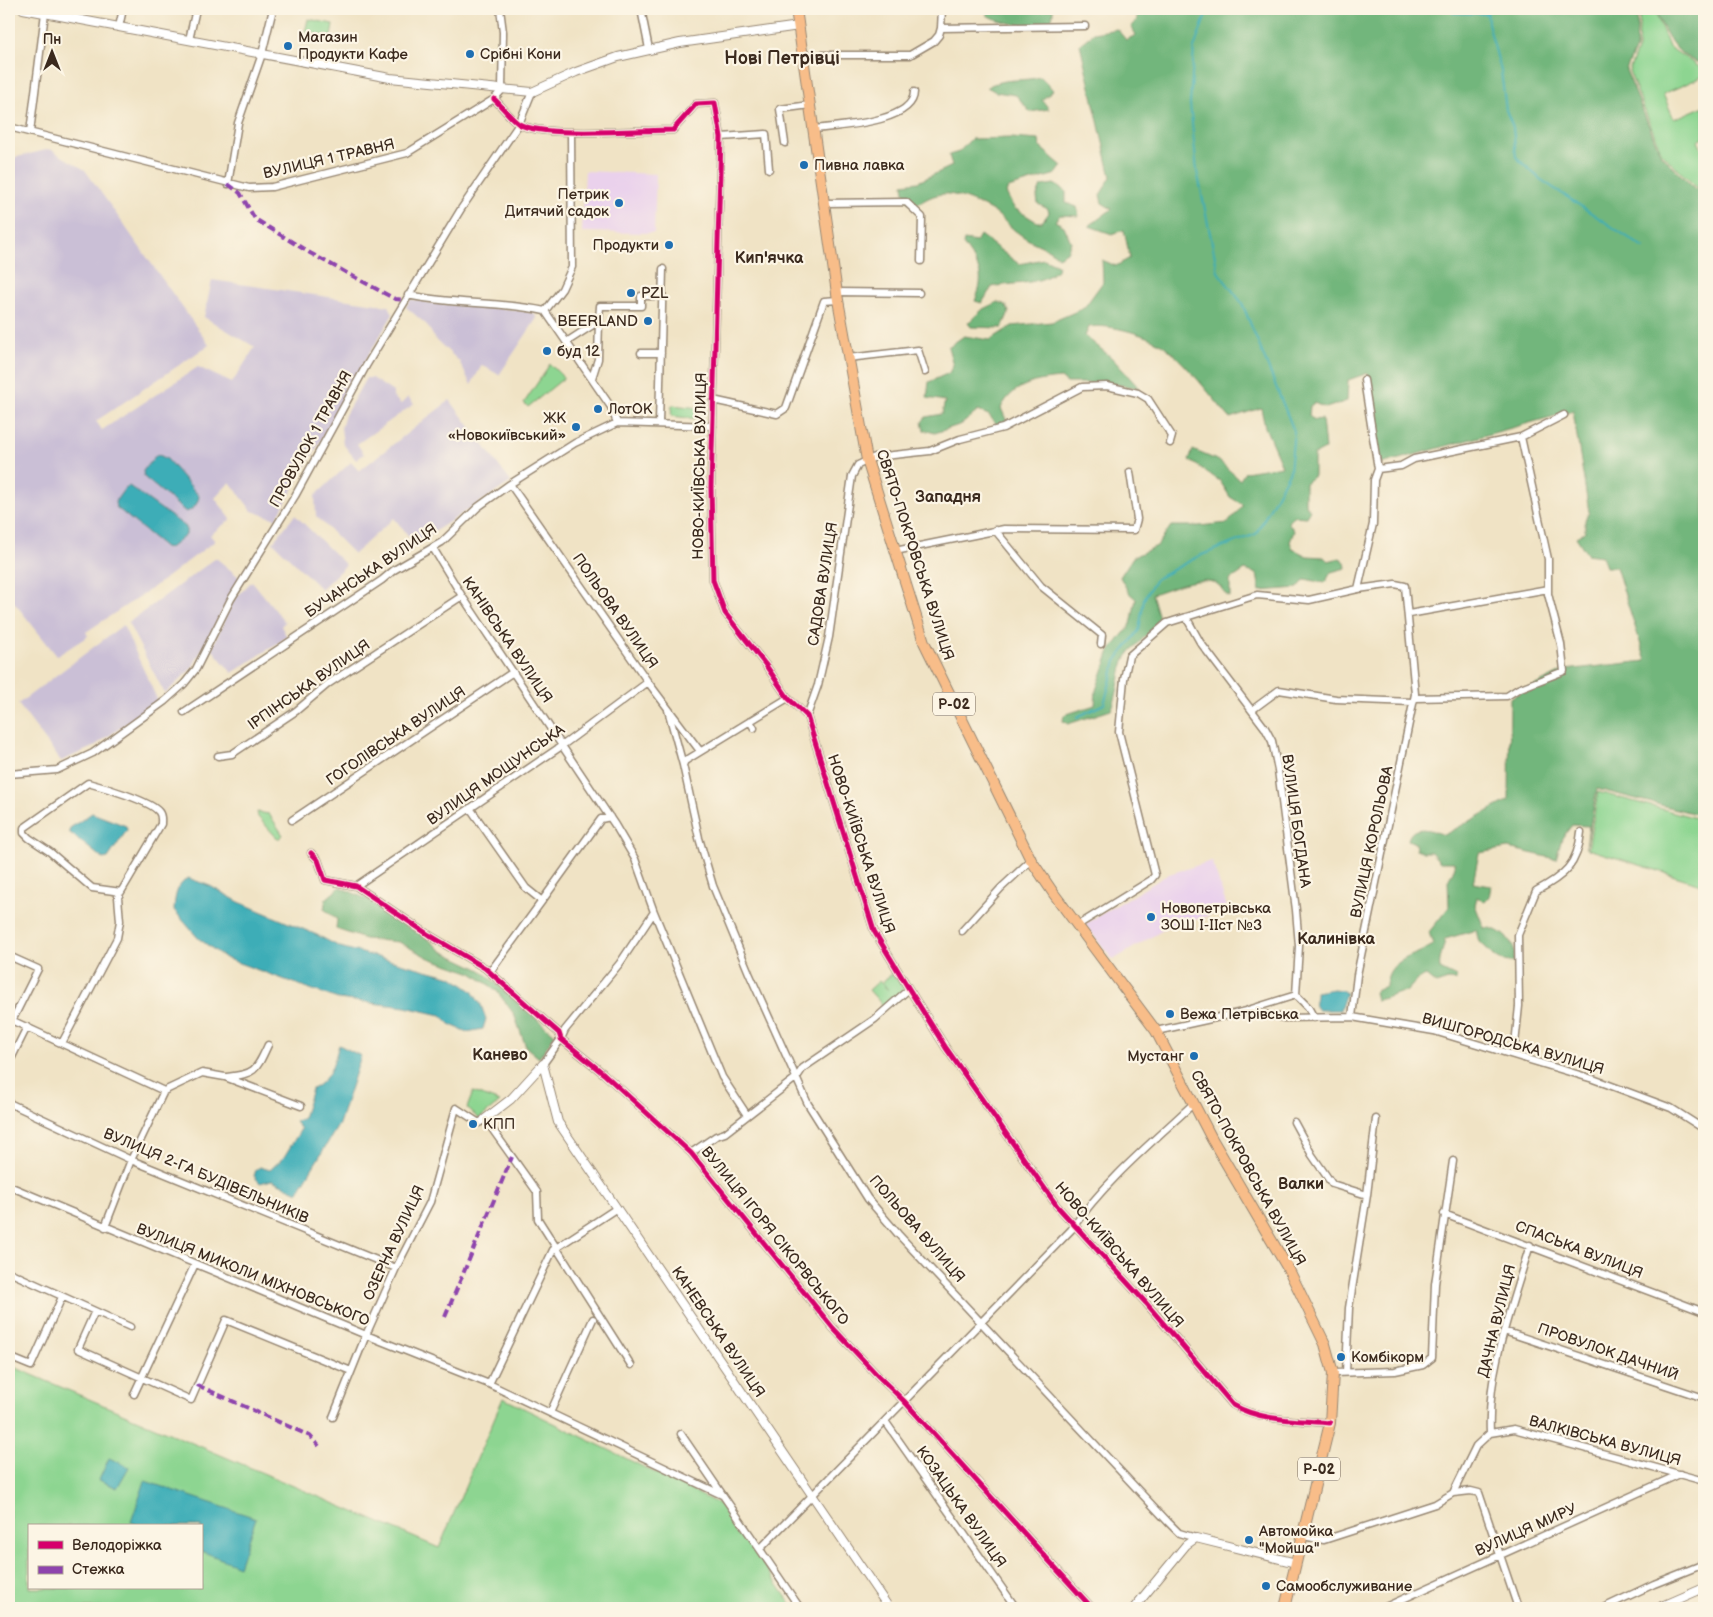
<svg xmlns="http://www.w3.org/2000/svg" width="1713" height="1617" font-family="'Balsamiq Sans',sans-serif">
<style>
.built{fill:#ead1ec}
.industrial{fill:#cabfd6}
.green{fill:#8dd591;stroke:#648058;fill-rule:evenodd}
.forest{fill:#72b67b;stroke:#56704c}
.water{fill:#3dadb7;stroke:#3c6c6a}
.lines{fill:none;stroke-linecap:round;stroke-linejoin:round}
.stream{stroke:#3dadb7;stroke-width:2}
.minor-casing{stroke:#968672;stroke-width:9}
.tertiary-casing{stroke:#968672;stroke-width:10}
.primary-casing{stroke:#968672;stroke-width:12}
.minor{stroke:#fff;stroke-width:6}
.tertiary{stroke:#fff;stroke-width:8}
.primary{stroke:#f8bd89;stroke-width:10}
.quiet{stroke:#8e44ad;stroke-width:4;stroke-dasharray:8 4;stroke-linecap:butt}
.cycleway-casing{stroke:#fcf5e5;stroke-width:8}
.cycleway{stroke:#d6006c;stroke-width:5}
.poi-dot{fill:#1f6fb2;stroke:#fcf5e5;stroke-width:2}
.labels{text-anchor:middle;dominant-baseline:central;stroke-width:4.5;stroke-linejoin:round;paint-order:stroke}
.shield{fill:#fcf5e5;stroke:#75675a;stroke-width:1}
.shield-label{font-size:14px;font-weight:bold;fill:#3b2a1e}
.poi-label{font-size:15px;fill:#3b2a1e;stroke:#fcf5e5;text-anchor:start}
.street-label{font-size:15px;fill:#3b2a1e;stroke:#fcf5e5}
.neighbourhood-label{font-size:16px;font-weight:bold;fill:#3b2a1e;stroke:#fcf5e5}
.quarter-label{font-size:18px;font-weight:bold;fill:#3b2a1e;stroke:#fcf5e5}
</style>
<rect width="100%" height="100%" fill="#fcf5e5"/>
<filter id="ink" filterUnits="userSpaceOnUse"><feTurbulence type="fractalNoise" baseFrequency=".02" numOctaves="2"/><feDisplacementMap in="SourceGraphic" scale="10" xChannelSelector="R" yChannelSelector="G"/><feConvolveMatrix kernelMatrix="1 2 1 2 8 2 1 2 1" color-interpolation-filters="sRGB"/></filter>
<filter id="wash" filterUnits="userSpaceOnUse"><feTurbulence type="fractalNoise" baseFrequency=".0096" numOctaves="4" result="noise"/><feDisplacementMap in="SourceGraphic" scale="20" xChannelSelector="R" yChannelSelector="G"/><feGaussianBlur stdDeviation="1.12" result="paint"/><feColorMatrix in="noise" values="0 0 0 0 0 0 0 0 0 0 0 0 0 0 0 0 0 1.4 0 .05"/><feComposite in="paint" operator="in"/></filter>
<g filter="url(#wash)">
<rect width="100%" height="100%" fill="#f0e3c5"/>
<path class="built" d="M585 171 656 174 654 233 582 232Z
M1212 861 1228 910 1168 927 1113 960 1085 924 1169 874Z"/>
<path class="industrial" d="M50 149 85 170 209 345 96 421 102 430 198 367 232 383 255 347 204 317 212 280 389 306 393 314 356 376 343 386 349 391 276 519 252 511 230 482 215 498 231 519 210 535 215 541 151 589 86 632 88 636 57 656 9 596V159Z
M411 299 431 303 509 309 534 313 537 318 499 375 482 365 471 385 459 361 435 339 427 325 406 307Z
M366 378H372L393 392V397L401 404 408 397 414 404 357 444 364 454 356 460 343 444 341 428 345 415Z
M450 400 511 482 415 544 394 518 354 554 316 516 315 496 351 462 359 471Z
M295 515 346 565 321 589 273 542Z
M216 558 240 578 192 668 165 694 128 623Z
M252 581 285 622 281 626 287 637 232 673 212 649 232 602Z
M123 625 158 701 93 747 61 761 18 704Z"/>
<path class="green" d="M1655 11 1669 47 1704 70V76L1663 94 1674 119 1704 106V138L1698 141 1704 154V187H1696L1662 154 1629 71 1638 48 1640 12Z
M308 19 333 24 331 37 305 32Z
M550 364 564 378 528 407 524 403Z
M672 405 699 408 698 419 671 416Z
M1598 792 1704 820V885L1588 849Z
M257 812 269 814 283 835 278 839 258 817Z
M892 974 905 989 884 1007 869 990 879 981 888 990 882 982Z
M473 1092 500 1102 479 1119 467 1108Z
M9 1365 439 1548 503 1398 723 1506 794 1608H9ZM29 1526H201V1588H29Z"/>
<path class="forest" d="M987 9H1053C1053 14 1053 20 1048 23 1035 29 998 23 987 15Z
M1133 9H1704V64C1675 58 1666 34 1655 10L1638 11 1636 48 1626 70 1661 155 1695 189H1704V816L1597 789 1586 848 1589 826 1572 825 1562 838 1556 859 1508 848 1479 853 1473 883 1491 886 1489 897 1485 902 1477 897 1475 905 1484 928C1495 926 1512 939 1514 950 1515 954 1514 958 1514 962 1492 962 1495 953 1479 942L1476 930 1445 939C1444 949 1438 959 1440 969L1456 977V981L1448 980 1436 984 1426 976 1417 980 1406 992C1395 993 1387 999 1376 1000L1374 992 1386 986C1388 958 1413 958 1433 945L1429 932 1449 907 1448 881 1455 867 1454 862H1440L1431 852H1424L1416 849 1415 843 1408 840C1412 823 1432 830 1444 835L1509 800 1510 698 1565 670 1646 661 1616 567H1606L1602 556 1587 554 1576 537 1585 532V520L1589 512 1573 411 1381 464 1368 373 1348 380 1347 401 1326 408 1314 403 1310 406 1309 416 1314 420 1322 419 1325 449 1314 455V476L1305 483V504L1310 510 1306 517 1294 516 1288 522 1294 531 1290 542 1293 549 1307 556 1324 557 1328 561 1340 558 1345 562 1346 568 1331 572 1325 583 1305 579 1298 588 1260 591 1257 574 1245 570 1230 580V597C1223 595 1223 587 1217 584 1199 574 1170 589 1152 594L1159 618C1150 635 1136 643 1126 657 1119 668 1119 695 1111 710L1068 724 1063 721 1064 715 1095 705 1096 690 1110 651 1131 624 1136 599 1129 593 1120 577 1133 557 1157 546 1171 526H1199L1228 523 1243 505 1230 497 1220 481 1189 460 1193 450 1219 461 1240 480 1245 472 1282 466 1265 427 1261 408 1230 418C1210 395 1191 369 1168 349 1154 336 1108 323 1089 327L1085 336 1112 358 1139 388 1107 383H1067L1061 378C1037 380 1013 384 1001 408L1007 422 996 424 989 415 978 411 962 424 935 433 924 430 922 422 926 417 942 414 945 401 927 398 929 382 949 373 953 365 948 347 964 336 990 340 1012 326 1052 322 1084 308 1103 282 1102 260 1116 266 1130 258 1124 230 1112 234 1089 226 1112 209 1102 203 1100 195 1111 177 1080 44 1094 33 1117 29 1126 40 1136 35 1131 26 1138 19Z
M1041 77 1053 90 1042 100 1049 109 1030 112 1016 95 996 92 987 87C1004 77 1022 82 1041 77Z
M1011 138 1039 140 1040 147 1062 166 1056 174 1008 188 1006 193 1014 208 1037 222H1042L1049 213 1048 209 1038 204 1037 196 1041 186 1054 184 1066 191V203L1077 207 1079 216 1060 215 1055 221 1064 226 1071 242 1067 252 1058 257C1047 246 1033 244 1021 235 1011 229 1004 219 994 212 985 206 954 192 943 194 933 195 926 199 918 204L908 202 904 192 903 184 918 182 952 166 949 155 959 152 971 139Z
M980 235 1019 264 1044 259 1058 265 1057 270C1039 286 1014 282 992 287L982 303 975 301C986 274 979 267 963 244L964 240 976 242Z
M998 302 1006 305 1009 312 1002 328 971 327 968 323 983 309Z
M340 887 373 902 396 920 428 939 442 951 481 970 555 1035 539 1058 526 1047 514 1014 496 990 472 973 429 958 399 942 365 939 336 929 337 919 324 909 326 899Z"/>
<path class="water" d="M157 454 167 459 199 496C198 504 193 510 186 512L144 477 143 471Z
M129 486 186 527V535L171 547 166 548 116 507 115 502 125 488Z
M92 813 126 826 127 830 108 858 103 859 69 832 70 828Z
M188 878 210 886 239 902 317 935 340 947 452 977 472 991 481 1005 486 1019 483 1029 467 1032 451 1025 441 1015 405 1007 338 999 225 958 198 938 174 910C175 896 176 886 188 878Z
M1333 989 1342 990 1346 993 1340 1010H1318C1311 1004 1317 1000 1316 992Z
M339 1045 361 1056 339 1124 298 1192 272 1180 260 1183 254 1176 256 1170 260 1167 270 1170 284 1157 301 1129 295 1122 303 1118 312 1089C331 1079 333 1064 339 1045Z
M109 1458 129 1467 117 1488 99 1480Z
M145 1481 256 1518 239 1566 201 1551V1526H140L131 1522Z"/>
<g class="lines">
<path class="stream" d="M1487 9 1488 23 1501 71 1506 110 1513 127 1516 157 1540 179 1644 248
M1453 13 1488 14
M1077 717 1104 704 1116 661 1139 630 1144 599 1156 579 1199 556 1256 534 1290 471 1294 431 1242 303 1218 272 1197 171 1190 104 1194 48 1208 9"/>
</g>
</g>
<g filter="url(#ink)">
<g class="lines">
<defs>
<path id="minor" d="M641 9 649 49
M119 27 123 9
M941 28 1085 26
M189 40 196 9
M803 55H910L934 41 939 35 941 28 942 9
M494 99C502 106 510 118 519 124 543 138 641 130 673 130L696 104 715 103 721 137 711 487 713 580 725 613 765 664 788 698 807 716 874 931 909 989 946 1048 1057 1206 1146 1303 1233 1405C1260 1421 1299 1420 1330 1423
M9 127 249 188 272 187 407 153 494 99 502 90 503 32 500 9
M814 129C836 126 914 123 914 92
M30 132 45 13
M721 137 766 134 769 169
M785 143 780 109 810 105
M228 184 238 123 262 54 273 9
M825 203 906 202 922 217 921 261
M837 292 919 293
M408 295C453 305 499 301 545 311L611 407 617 423
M545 311 562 289 572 267 571 132
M599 321 600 306H641V296H662
M568 341 599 321 598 359 592 378
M641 353H661
M848 358 918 350 925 372
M713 400 777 414 786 408 824 301 838 300
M659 423 663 269
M1378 469 1401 466 1414 459 1521 437
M510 484 648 682 700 751
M995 530 1041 586 1102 635 1101 644
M433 548 462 596 615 825 635 859 654 912 620 963 565 1030 561 1039 543 1064
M895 551 1004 529 1134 530 1137 519 1130 472
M1358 589 1373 524 1374 480 1378 469 1364 380
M1409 614 1548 589
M1186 617 1200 642 1265 728 1272 741 1278 770 1296 910 1299 946 1296 995
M788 698 685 761 683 765 699 838 713 886 749 973 808 1104 868 1199 898 1234 1168 1522 1179 1533 1196 1538
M668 710 683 765
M1252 710 1279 690 1336 699 1412 702 1416 698 1507 696 1518 689 1564 671 1561 644 1548 594V559L1521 437 1564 415
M184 712 382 580 394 570 442 542 478 507 510 484 575 443 617 423 713 426
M807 716 818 685 829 637 852 476 858 465 875 457 930 451 960 439 1003 428 1082 387 1107 386 1138 393 1148 399 1172 436 1170 443
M750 721 754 728
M218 756 232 754 296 711 328 684 462 596
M9 774 57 770 93 753 165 701 184 684 196 669 231 599 295 496 366 366 461 209 519 124 532 92
M470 808 526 888 542 901 601 819 610 817
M292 820 513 672
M311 853 318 860 325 880 356 886 429 935 485 968 559 1033 561 1039 604 1074 691 1153 833 1328 878 1376 904 1401 1092 1608
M356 886 563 745 648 682
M654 912 722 1077 747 1115
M1078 925 1151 880 1155 875 1119 732 1124 679 1129 656 1167 623 1257 595 1309 600 1358 589 1395 584 1405 586 1415 694 1357 975 1352 1017
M962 931 1001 888 1031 860
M9 956 38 969 12 1021
M490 972 542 901
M1296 995 1308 1007 1314 1018
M1248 1010 1296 995
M9 1019 164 1091 202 1073 225 1077 301 1106
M1156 1031 1247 1011 1284 1018 1352 1017 1434 1031 1593 1079 1671 1108 1704 1129
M62 1043 117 938 120 921 118 897 161 824C161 819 162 816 159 812 151 801 103 787 88 783L24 828V833L29 838 50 852 92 888 121 892
M1514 1054 1519 1006 1518 935 1536 891C1564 876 1578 865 1581 832
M9 1063 27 1027
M227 1077C255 1074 256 1071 268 1045
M9 1103 131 1160 396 1268
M1294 1122 1312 1155 1332 1184 1367 1195
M691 1153 716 1136 725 1133 797 1077 803 1068 875 1019 909 989
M9 1186 366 1335 489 1384 722 1495
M1444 1214 1704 1312
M105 1227 131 1160 164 1091
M9 1272 130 1327
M95 1311 78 1349 191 1400 226 1320 351 1371
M1504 1331 1704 1398
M9 1357 31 1366 62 1297
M1346 1372 1349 1308 1367 1195 1376 1119
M1333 1373 1395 1371 1423 1365 1432 1358 1435 1284 1453 1161
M489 1384 553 1250 617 1208
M134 1394 195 1264
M550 1413 593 1319
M333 1417 366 1335 396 1268 430 1202 456 1108 479 1123 485 1119 537 1192 538 1219 631 1365
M885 1421 1016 1608
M1490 1433C1487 1369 1512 1305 1530 1245
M681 1434 800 1608
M1453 1493 1471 1491 1479 1493 1518 1608
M1303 1536 1324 1540 1435 1504 1453 1493 1476 1446 1490 1433 1514 1429 1704 1481
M760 1549 1071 1230C1104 1182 1150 1144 1193 1104
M1383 1608 1680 1474
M1603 1608 1654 1584 1704 1564"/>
<path id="tertiary" d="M23 9 390 78 532 92 576 72 618 57 680 43 799 26
M543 1064 558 1122 889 1608
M485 1119 511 1099 543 1064
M1134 1608 1186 1545 1196 1538 1296 1563
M1658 1608 1704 1588"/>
<path id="primary" d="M796 9 838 300 867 460 924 642 1031 860 1054 894 1156 1031 1212 1139 1290 1272 1325 1344 1333 1373 1330 1423 1285 1608"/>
</defs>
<use href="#minor" class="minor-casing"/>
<use href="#tertiary" class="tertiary-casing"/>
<use href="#primary" class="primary-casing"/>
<use href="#minor" class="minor"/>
<use href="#tertiary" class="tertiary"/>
<use href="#primary" class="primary"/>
<path class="quiet" d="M228 184 240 193 255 219 310 253 395 299 405 300
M445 1317 512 1157
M197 1385 310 1436 319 1446"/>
<defs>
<path id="cycleway" d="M494 99C502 106 510 118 519 124 543 138 641 130 673 130L696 104 715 103 721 137 711 487 713 580 725 613 765 664 788 698 807 716 874 931 909 989 946 1048 1057 1206 1146 1303 1233 1405C1260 1421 1299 1420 1330 1423
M311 853 318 860 325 880 356 886 429 935 485 968 559 1033 561 1039 604 1074 691 1153 833 1328 878 1376 904 1401 1092 1608"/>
</defs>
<use href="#cycleway" class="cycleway-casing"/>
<use href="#cycleway" class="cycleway"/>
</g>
</g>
<g class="poi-dot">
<circle cx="288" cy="46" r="5"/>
<circle cx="470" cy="54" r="5"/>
<circle cx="804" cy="165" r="5"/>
<circle cx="619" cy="203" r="5"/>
<circle cx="669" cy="245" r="5"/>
<circle cx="631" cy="293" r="5"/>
<circle cx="648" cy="321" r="5"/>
<circle cx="547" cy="351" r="5"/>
<circle cx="598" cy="409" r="5"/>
<circle cx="576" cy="427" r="5"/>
<circle cx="1151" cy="917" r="5"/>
<circle cx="1170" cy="1014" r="5"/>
<circle cx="1194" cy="1056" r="5"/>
<circle cx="473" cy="1124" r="5"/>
<circle cx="1341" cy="1357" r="5"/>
<circle cx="1249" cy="1540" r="5"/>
<circle cx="1266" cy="1586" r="5"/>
</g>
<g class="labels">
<g class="shield">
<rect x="933" y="692.5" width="42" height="23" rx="4"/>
<rect x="1298" y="1457.5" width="42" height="23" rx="4"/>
</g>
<g class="shield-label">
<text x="954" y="704">Р-02</text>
<text x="1319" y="1469">Р-02</text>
</g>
<g class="poi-label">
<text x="298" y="37">Магазин<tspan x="298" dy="17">Продукти Кафе</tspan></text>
<text x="480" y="54">Срібні Кони</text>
<text x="814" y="165">Пивна лавка</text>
<text x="609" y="194" text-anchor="end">Петрик<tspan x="609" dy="17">Дитячий садок</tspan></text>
<text x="659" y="245" text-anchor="end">Продукти</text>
<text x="641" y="293">PZL</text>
<text x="638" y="321" text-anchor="end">BEERLAND</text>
<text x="557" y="351">буд 12</text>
<text x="608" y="409">ЛотОК</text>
<text x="566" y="418" text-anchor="end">ЖК<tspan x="566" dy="17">«Новокиївський»</tspan></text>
<text x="1161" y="908">Новопетрівська<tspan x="1161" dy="17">ЗОШ I-IIст №3</tspan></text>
<text x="1180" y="1014">Вежа Петрівська</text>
<text x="1184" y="1056" text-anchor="end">Мустанг</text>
<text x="483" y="1124">КПП</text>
<text x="1351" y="1357">Комбікорм</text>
<text x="1259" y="1531">Автомойка<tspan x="1259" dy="17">"Мойша"</tspan></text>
<text x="1276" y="1586">Самообслуживание</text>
</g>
<g class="street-label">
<text transform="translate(329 159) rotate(-13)">ВУЛИЦЯ 1 ТРАВНЯ</text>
<text transform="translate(311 439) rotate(-61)">ПРОВУЛОК 1 ТРАВНЯ</text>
<text transform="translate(700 466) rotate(-89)">НОВО-КИЇВСЬКА ВУЛИЦЯ</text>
<text transform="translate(915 555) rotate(72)">СВЯТО-ПОКРОВСЬКА ВУЛИЦЯ</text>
<text transform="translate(371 571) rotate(-34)">БУЧАНСЬКА ВУЛИЦЯ</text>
<text transform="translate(823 584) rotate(-81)">САДОВА ВУЛИЦЯ</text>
<text transform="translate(615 611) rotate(55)">ПОЛЬОВА ВУЛИЦЯ</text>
<text transform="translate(507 640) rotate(56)">КАНІВСЬКА ВУЛИЦЯ</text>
<text transform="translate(309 685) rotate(-35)">ІРПІНСЬКА ВУЛИЦЯ</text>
<text transform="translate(396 736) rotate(-34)">ГОГОЛІВСЬКА ВУЛИЦЯ</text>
<text transform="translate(496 775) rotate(-35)">ВУЛИЦЯ МОЩУНСЬКА</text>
<text transform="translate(1296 821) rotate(82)">ВУЛИЦЯ БОГДАНА</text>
<text transform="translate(1372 842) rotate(-78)">ВУЛИЦЯ КОРОЛЬОВА</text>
<text transform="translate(861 844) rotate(72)">НОВО-КИЇВСЬКА ВУЛИЦЯ</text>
<text transform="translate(1513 1044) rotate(16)">ВИШГОРОДСЬКА ВУЛИЦЯ</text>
<text transform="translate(1248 1168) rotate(61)">СВЯТО-ПОКРОВСЬКА ВУЛИЦЯ</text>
<text transform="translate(206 1176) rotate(23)">ВУЛИЦЯ 2-ГА БУДІВЕЛЬНИКІВ</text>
<text transform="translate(917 1229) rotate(49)">ПОЛЬОВА ВУЛИЦЯ</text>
<text transform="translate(775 1236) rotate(51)">ВУЛИЦЯ ІГОРЯ СІКОРВСЬКОГО</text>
<text transform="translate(394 1243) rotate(-65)">ОЗЕРНА ВУЛИЦЯ</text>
<text transform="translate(1579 1250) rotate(21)">СПАСЬКА ВУЛИЦЯ</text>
<text transform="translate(1119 1255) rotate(49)">НОВО-КИЇВСЬКА ВУЛИЦЯ</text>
<text transform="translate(253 1275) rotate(22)">ВУЛИЦЯ МИКОЛИ МІХНОВСЬКОГО</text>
<text transform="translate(1497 1321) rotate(-76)">ДАЧНА ВУЛИЦЯ</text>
<text transform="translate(718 1332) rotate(56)">КАНЕВСЬКА ВУЛИЦЯ</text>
<text transform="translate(1608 1352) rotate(19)">ПРОВУЛОК ДАЧНИЙ</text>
<text transform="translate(1605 1441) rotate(15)">ВАЛКІВСЬКА ВУЛИЦЯ</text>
<text transform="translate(961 1507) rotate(55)">КОЗАЦЬКА ВУЛИЦЯ</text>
<text transform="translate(1526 1530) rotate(-24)">ВУЛИЦЯ МИРУ</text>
</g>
<g class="neighbourhood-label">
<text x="769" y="258">Кип'ячка</text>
<text x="948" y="497">Западня</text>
<text x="1336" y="939">Калинівка</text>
<text x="500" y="1055">Канево</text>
<text x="1301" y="1184">Валки</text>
</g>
<g class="quarter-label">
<text x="782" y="58">Нові Петрівці</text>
</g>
</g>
<rect width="1713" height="1617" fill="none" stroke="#fcf5e5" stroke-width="30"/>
<rect x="28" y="1524" width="175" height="65" fill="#fcf5e5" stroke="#afa495"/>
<rect x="38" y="1541" width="25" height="8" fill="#d6006c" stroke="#afa495"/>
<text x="72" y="1550" font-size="15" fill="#3b2a1e">Велодоріжка</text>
<rect x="38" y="1566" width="25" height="8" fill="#8e44ad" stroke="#afa495"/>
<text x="72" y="1574" font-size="15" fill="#3b2a1e">Стежка</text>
<g transform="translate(52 52)" stroke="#fcf5e5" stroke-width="4" paint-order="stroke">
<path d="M0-4L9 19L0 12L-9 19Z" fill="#3b2a1e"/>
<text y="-8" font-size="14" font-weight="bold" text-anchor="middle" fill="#3b2a1e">Пн</text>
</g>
</svg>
